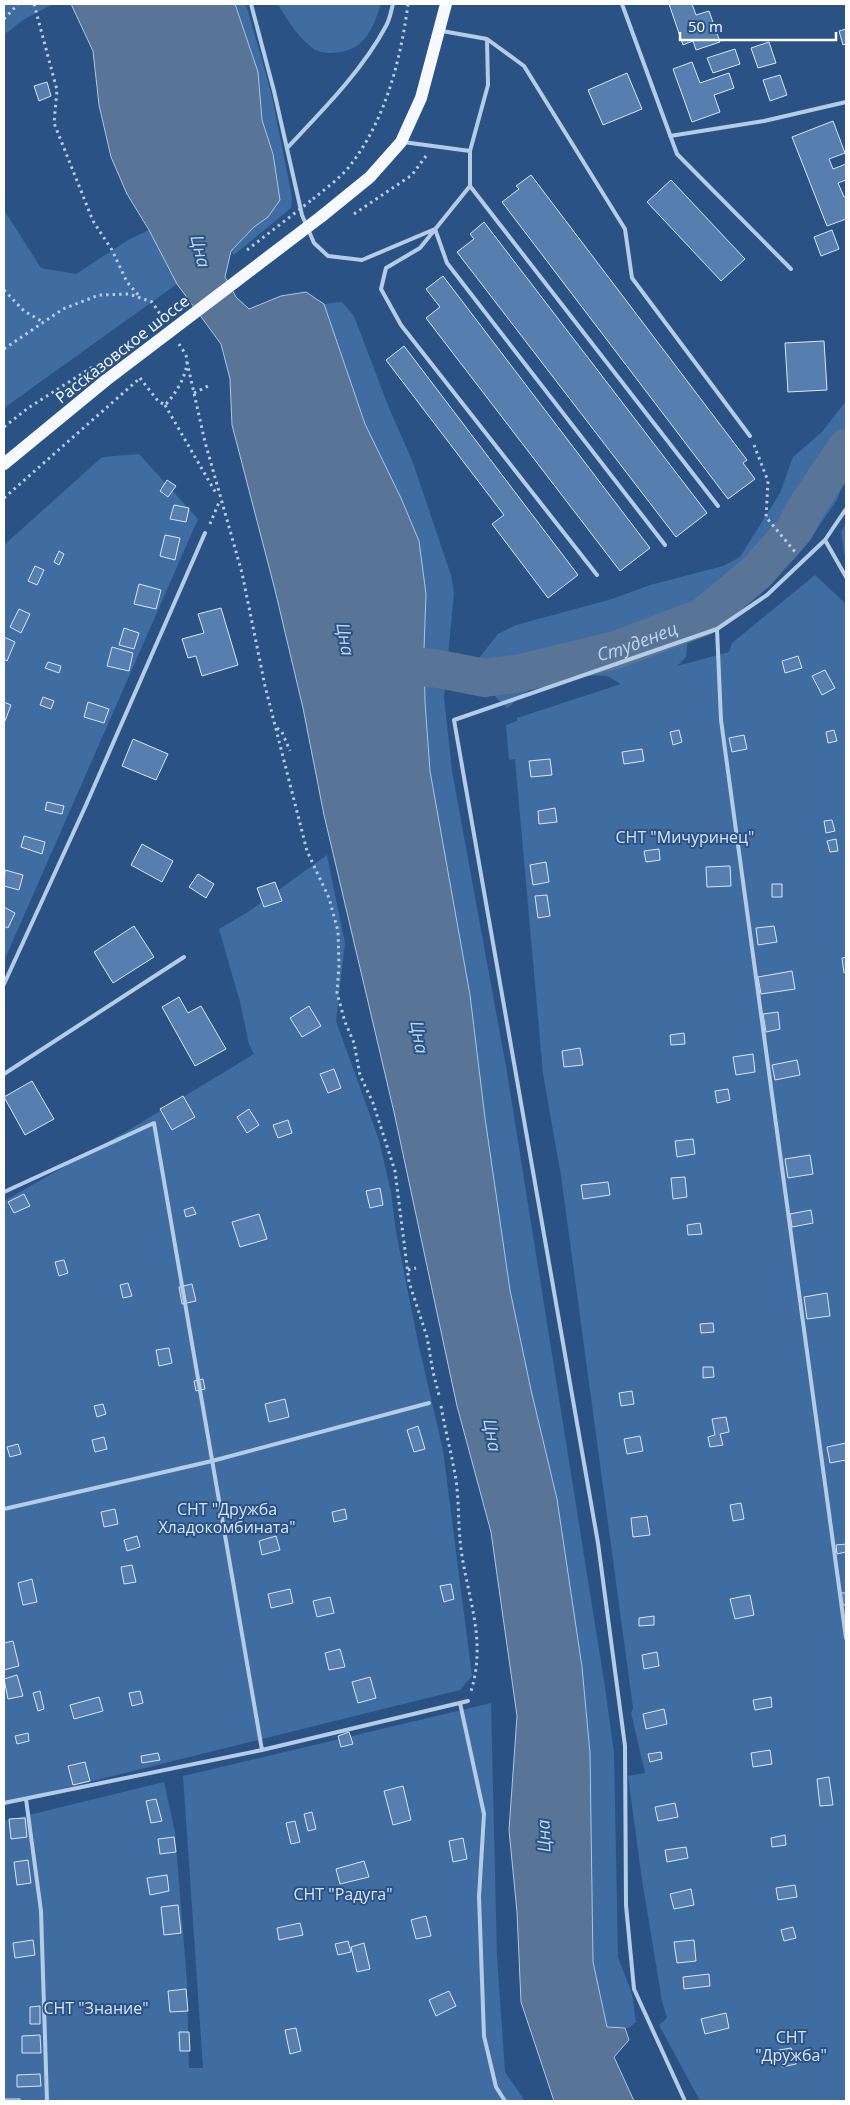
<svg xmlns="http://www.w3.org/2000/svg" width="850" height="2105" font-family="'Open Sans',sans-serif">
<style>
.green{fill:#3f6ca1}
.water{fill:#587497;stroke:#a9c7e7}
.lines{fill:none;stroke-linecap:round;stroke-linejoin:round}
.river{stroke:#587497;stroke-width:38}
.building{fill:#567eae;stroke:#d8e6f6}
.path{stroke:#b5cce7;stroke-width:3;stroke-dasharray:2.5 4;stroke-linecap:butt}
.service{stroke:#b5cce7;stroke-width:4}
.primary{stroke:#f6f9fe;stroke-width:12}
.path-bridge{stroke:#b5cce7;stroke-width:3;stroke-dasharray:2.5 4;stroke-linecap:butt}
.primary-bridge{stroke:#f6f9fe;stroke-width:12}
.labels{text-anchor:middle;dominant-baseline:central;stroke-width:4;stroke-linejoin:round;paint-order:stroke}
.street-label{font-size:16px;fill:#fff;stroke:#2a5285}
.park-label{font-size:16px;fill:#d8e6f6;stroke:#2a5285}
.water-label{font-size:18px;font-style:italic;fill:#c0d6ee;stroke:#2a5285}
</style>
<rect width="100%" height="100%" fill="#2a5285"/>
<path class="green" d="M4 4H53L23 20 4 35Z
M235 4H246L271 92 292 197 291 208 234 255 231 251 254 227 268 217 273 154 262 120 258 72Z
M277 4H381C372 31 364 52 331 53 323 53 316 52 310 46 296 35 287 18 277 4Z
M4 210 41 268 76 274 128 240 149 230 177 284 4 408Z
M342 302 354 316 389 408 412 460 451 575 454 593 444 697 452 771 507 1072 605 1687 614 1753 618 1957 632 1994 636 2022 629 2028 607 2027 593 1962 590 1753 582 1667 557 1499 531 1390 510 1290 485 1118 470 995 430 771 425 702 419 541 401 498 365 424 324 304Z
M846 401V475L837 500 806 545 794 559 747 598 731 605 688 638 686 657 677 666 729 652 732 643 815 575 846 604V2101H700L659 2025 667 2018 662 2001 642 1880 628 1776 645 1773 631 1713 633 1708 561 1176 543 1074 515 759 509 760 506 725 517 721V718L621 684 607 676 570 674 551 678 542 680 507 708 479 681 475 663 498 634 516 625 612 599 650 585 723 566 740 557 780 493 793 457 822 432Z
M139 454 198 519 4 961V545L102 457Z
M846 524V557L844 553 841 531Z
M327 855 345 943 336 1021 379 1140 391 1192 396 1232 418 1342 443 1450 472 1676 460 1690 4 1803V1201L127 1131 254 1054 249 1044 240 1002 219 929 248 912Z
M491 1703 497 1956 505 2072 525 2101H4V1821L164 1782 175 1832 187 1982 189 2068H203L183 1776Z"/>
<path class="water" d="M71 4H235L258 72 262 120 273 154 280 200 268 217 254 227 231 251 225 277 236 297 249 309 281 296 306 292 324 304 365 424 401 498 419 541 426 594 424 649 425 702 430 771 470 995 485 1118 510 1290 531 1390 557 1499 582 1667 590 1753 593 1962 607 2027 625 2028 629 2040 614 2057 634 2101H554L521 2002 517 1912 509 1830 517 1716 491 1532 457 1406 394 1112 324 815 303 708 275 590 232 425 230 379 221 344 177 284 149 230 127 194 111 157 99 105 93 51Z"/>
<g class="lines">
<path class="river" id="s1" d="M374 662 439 669 485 678 520 673 616 650 703 617 757 572 795 529 807 506 846 448"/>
</g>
<path class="building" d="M669 4H692L696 15 709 11 720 42 696 50 693 41 683 45Z
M846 29V44L843 45 839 31Z
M769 42 776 63 758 68 751 48Z
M735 49 740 64 713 73 707 58Z
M692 62 700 83 729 73 734 88 714 95 720 112 692 122 673 69Z
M627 73 642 109 603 125 588 90Z
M780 75 787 95 770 101 763 80Z
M47 82 51 96 39 101 34 86Z
M833 121 845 153 829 159 833 169 846 164V180L838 183 844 197 846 196V219L827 226 792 137Z
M531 175 747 460 743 463 755 479 728 499 502 202 519 189 516 186Z
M671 180 745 259 721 281 647 202Z
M484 222 707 513 676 537 457 252 474 239 470 234Z
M832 230 839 249 821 256 814 237Z
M443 276 650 548 620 571 426 318 440 307 426 289Z
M824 341 827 390 788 392 785 343Z
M404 346 578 575 548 598 492 524 504 515 386 360Z
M167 480 176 486 168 497 160 491Z
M174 505 189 508 186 522 170 519Z
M165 535 180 538 175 560 160 556Z
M59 551 64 554 59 565 54 562Z
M35 566 44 570 37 585 28 581Z
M139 584 161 590 156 609 134 604Z
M221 608 238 665 202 676 196 656 188 658 182 639 204 633 198 614Z
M19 609 30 614 21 633 10 627Z
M124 628 139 633 134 649 119 645Z
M4 637 15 642 7 661 4 659Z
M112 647 133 653 129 671 107 666Z
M798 656 802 668 785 673 782 661Z
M48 662 61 666 59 673 45 668Z
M825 670 835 688 822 695 812 676Z
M43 697 54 701 51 709 40 705Z
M4 702 11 705 5 721H4Z
M88 702 109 709 104 723 84 717Z
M679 730 682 742 673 745 670 732Z
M834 730 837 741 828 743 826 732Z
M744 735 747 749 732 752 729 738Z
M133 739 168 754 156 780 122 766Z
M642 749 644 761 624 764 622 752Z
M550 759 552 775 531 777 529 761Z
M47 802 64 806 62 814 45 810Z
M555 808 557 822 539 824 538 811Z
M832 820 835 831 826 833 824 821Z
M24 836 45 842 42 854 21 847Z
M836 839 838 851 830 852 827 841Z
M142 844 173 861 162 882 131 865Z
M659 849 660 860 646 862 644 851Z
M546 862 549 882 533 885 530 865Z
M730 866 731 886 707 887 706 867Z
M5 870 23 875 19 890 4 886Z
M198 874 214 884 206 898 189 887Z
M275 882 282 901 264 907 257 888Z
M772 884H782V897H772Z
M547 895 550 916 538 918 535 896Z
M4 907 15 913 8 928 4 926Z
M134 926 154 957 113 983 94 952Z
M774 926 777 942 758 945 756 928Z
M846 957V972L844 973 842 958Z
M792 971 795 989 761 994 758 977Z
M179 997 188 1013 201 1006 226 1049 195 1066 162 1007Z
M309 1006 321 1026 302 1037 290 1018Z
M778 1012 780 1029 766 1032 763 1014Z
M684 1033 685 1044 671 1045 670 1035Z
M580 1048 583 1065 564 1067 562 1051Z
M753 1054 755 1072 736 1075 733 1057Z
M797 1060 800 1075 775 1080 772 1065Z
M334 1069 341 1088 328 1093 320 1074Z
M32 1081 54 1119 25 1135 4 1097Z
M728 1089 730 1100 717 1103 715 1091Z
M183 1096 195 1117 172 1130 160 1109Z
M249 1109 259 1125 247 1133 237 1117Z
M288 1120 292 1133 278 1138 273 1125Z
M693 1139 695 1154 677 1157 675 1141Z
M810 1155 813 1174 788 1178 785 1159Z
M685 1177 687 1197 673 1199 671 1178Z
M608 1182 610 1195 583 1199 581 1185Z
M380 1188 383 1205 370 1208 366 1191Z
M24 1194 30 1206 14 1213 8 1202Z
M193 1207 196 1214 186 1217 184 1210Z
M811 1210 813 1223 792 1227 790 1214Z
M259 1214 267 1239 240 1247 232 1222Z
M700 1223 702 1234 688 1235 687 1225Z
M64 1260 68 1273 59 1276 55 1262Z
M128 1283 132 1296 123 1298 120 1285Z
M192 1284 196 1301 182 1304 179 1287Z
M827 1293 830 1316 807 1319 804 1297Z
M713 1323 714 1332 701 1333 700 1324Z
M169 1348 172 1363 159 1366 156 1350Z
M703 1367H713L714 1377 703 1378Z
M203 1379 205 1389 196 1391 194 1381Z
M632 1391 634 1404 621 1406 619 1393Z
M285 1399 289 1417 269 1422 265 1404Z
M103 1404 106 1414 97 1417 94 1406Z
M726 1417 729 1432 720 1434 723 1445 710 1447 708 1437 715 1435 712 1419Z
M418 1426 425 1449 414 1452 407 1430Z
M640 1436 643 1451 627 1454 624 1439Z
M104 1437 107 1449 95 1452 92 1440Z
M846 1443V1460L830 1463 827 1447Z
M18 1444 21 1454 10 1457 7 1447Z
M741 1503 744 1519 733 1521 730 1505Z
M115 1509 118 1524 104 1527 101 1512Z
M345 1509 347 1519 334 1522 332 1512Z
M647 1516 650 1535 633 1537 631 1518Z
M137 1536 140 1547 127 1551 124 1540Z
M276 1536 280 1550 262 1555 259 1541Z
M846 1544V1552L837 1554 836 1545Z
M132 1565 136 1582 124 1584 121 1567Z
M32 1579 37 1602 23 1605 18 1583Z
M451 1584 454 1599 444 1602 440 1586Z
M290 1589 293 1603 271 1608 268 1594Z
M841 1593H846V1605H843Z
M750 1595 754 1615 735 1619 730 1599Z
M330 1597 334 1613 317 1617 313 1601Z
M654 1616V1625L639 1626V1618Z
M13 1641 19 1666 4 1670V1643Z
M340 1649 345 1667 329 1670 325 1653Z
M657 1652 659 1666 644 1669 642 1655Z
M17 1675 23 1696 8 1699 4 1679Z
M370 1677 376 1698 358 1703 352 1682Z
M40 1691 44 1709 38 1711 33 1693Z
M140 1691 143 1703 132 1706 129 1693Z
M99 1697 103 1711 74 1719 70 1705Z
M771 1697 772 1707 755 1710 753 1700Z
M664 1709 667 1724 646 1729 643 1714Z
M349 1732 353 1744 341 1747 338 1736Z
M28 1733 29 1741 17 1744 15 1736Z
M770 1750 772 1764 753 1767 751 1753Z
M661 1752 662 1759 650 1762 648 1754Z
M158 1753 160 1760 142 1763 141 1756Z
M85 1762 90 1781 73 1785 68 1766Z
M829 1777 833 1805 820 1806 817 1779Z
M403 1786 411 1820 393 1825 384 1791Z
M156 1799 162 1821 151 1823 146 1801Z
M675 1803 678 1817 658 1821 655 1807Z
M312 1812 316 1829 308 1831 304 1814Z
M25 1818 27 1837 11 1839 9 1819Z
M295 1821 300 1842 291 1844 286 1823Z
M785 1835 786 1845 772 1847 771 1838Z
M174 1837 176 1852 160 1854 158 1839Z
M463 1838 467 1859 453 1862 449 1841Z
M686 1847 688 1858 667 1862 665 1850Z
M28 1860 31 1883 17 1885 14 1862Z
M364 1861 369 1877 340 1884 336 1869Z
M167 1875 169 1891 150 1895 147 1878Z
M795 1885 797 1897 778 1900 776 1888Z
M691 1889 694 1905 674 1909 670 1894Z
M178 1905 181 1933 164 1935 161 1907Z
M426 1916 431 1936 416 1939 411 1920Z
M300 1923 303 1935 279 1940 277 1928Z
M793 1927 796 1938 784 1941 781 1930Z
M33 1940 35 1955 15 1958 13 1943Z
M694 1940 696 1961 677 1963 674 1942Z
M348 1941 351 1952 338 1955 335 1944Z
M364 1943 370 1969 357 1972 351 1947Z
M709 1974 710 1986 684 1989 683 1977Z
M186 1989 188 2011 170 2012 168 1991Z
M449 1991 456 2006 436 2016 429 2000Z
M40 2006V2024H30V2007Z
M726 2013 729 2028 705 2034 701 2019Z
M296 2028 301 2051 290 2054 285 2030Z
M179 2032H189L190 2051H180Z
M40 2035 41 2053H22V2036Z
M791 2048 796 2064 782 2067 779 2050Z
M40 2074 41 2086 17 2087V2075Z
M5 2099H20V2101H5Z"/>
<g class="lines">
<path class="path" d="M34 4 57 90 54 123 93 221 112 250 127 282 140 297
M4 19 18 4
M313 199C326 188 342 177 352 163 386 118 401 58 408 4
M354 214 412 175 426 156
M4 290 24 311 43 322
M4 349 63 309 99 295 129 294 152 302 162 317
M187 362 205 442 242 573 265 686 307 851 329 898 338 931 339 965 337 993 345 1022 354 1043 360 1075 373 1103 395 1171 409 1282 427 1337 433 1372 439 1395
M140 378 158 401 165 405C175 395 186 377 187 362 188 356 182 349 179 344
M194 393 210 385
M165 405 217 495
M4 427 28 408 94 366
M754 445 768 481 766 517 796 553
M4 498 139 379
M210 524 220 500
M277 728 282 732 290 751
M408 1270 416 1268
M441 1406C445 1429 451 1452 455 1474 459 1496 458 1518 460 1540 465 1593 488 1637 471 1691"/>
<path class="service" d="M251 4 274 91 302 215 314 243 328 256 362 260 435 229 447 263 665 545
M622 4 677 154 791 269
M442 31 487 39 488 85 470 151V186L420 248 386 268 381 289 401 325 597 575
M487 39 524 66 625 229 632 278 750 436
M670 136 764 121 846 102
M403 142 470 151
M287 148C322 111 362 71 386 26 390 19 391 11 393 4
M470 186 718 506
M846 509 825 540 846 577
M825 540 767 595 717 629 721 720 846 1638
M4 984 86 805 205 533
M4 1074 184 957
M4 1192 154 1123 262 1750
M4 1509 212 1461 429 1403
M460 1703 484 1814 479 1897 484 2036 496 2087 505 2101
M26 1799 41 1911 47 2101
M4 1803 262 1750 468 1701
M685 2101 634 1989 626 1905 625 1746 598 1543 454 720 717 629"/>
<path class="primary" d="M322 216 370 177 401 142 421 98 446 4
M4 464 105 381"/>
<path class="path-bridge" d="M247 250 313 199"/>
<path class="primary-bridge" d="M105 381 322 216"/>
</g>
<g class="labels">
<g class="street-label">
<text transform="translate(122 349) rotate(-38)">Рассказовское шоссе</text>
</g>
<g class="park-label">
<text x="685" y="837">СНТ "Мичуринец"</text>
<text x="227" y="1509">СНТ "Дружба<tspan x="227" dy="18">Хладокомбината"</tspan></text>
<text x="343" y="1894">СНТ "Радуга"</text>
<text x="96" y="2008">СНТ "Знание"</text>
<text x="791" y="2037">СНТ<tspan x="791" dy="18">"Дружба"</tspan></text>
</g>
<g class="water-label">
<text transform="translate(201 251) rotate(76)">Цна</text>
<text transform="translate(346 639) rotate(80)">Цна</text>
<text stroke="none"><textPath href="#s1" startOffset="269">Студенец</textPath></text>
<text transform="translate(420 1037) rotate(80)">Цна</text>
<text transform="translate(493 1435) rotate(80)">Цна</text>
<text transform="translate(543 1836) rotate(-92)">Цна</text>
</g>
</g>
<rect width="850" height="2105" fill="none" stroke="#ffffff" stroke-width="10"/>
<path d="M680 32v8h156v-8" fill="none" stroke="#ffffff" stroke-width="2.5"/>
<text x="688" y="32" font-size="15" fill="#ffffff" stroke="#2a5285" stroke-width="4" paint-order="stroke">50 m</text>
</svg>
